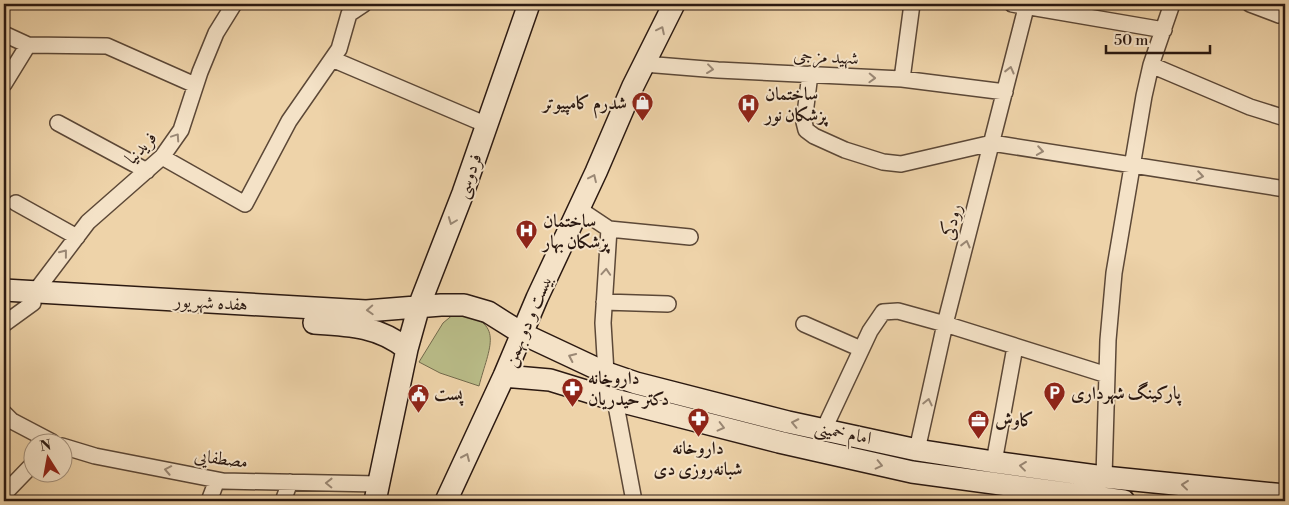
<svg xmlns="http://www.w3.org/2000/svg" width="1289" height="505" font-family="'Libre Bodoni',Amiri,serif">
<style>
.green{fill:#b9bc88;stroke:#726a4c}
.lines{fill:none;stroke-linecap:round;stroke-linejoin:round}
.minor-casing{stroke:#5c4837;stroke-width:18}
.secondary-casing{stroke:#2b1911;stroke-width:24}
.minor{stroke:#f4e2c7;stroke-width:15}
.secondary{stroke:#f4e2c7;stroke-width:21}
.oneway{stroke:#9a8875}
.labels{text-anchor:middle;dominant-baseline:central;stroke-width:4;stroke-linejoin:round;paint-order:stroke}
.street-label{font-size:18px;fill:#2b1911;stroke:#f4e2c7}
.poi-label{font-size:18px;font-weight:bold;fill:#2b1911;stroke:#f4e2c7;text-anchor:start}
</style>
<rect width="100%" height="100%" fill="#eed3a9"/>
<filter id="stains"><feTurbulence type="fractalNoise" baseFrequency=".004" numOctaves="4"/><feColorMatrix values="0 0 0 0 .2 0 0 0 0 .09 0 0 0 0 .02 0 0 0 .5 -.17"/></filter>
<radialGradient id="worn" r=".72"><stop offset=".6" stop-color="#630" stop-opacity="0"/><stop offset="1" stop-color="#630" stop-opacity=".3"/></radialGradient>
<path class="green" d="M455 313C507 321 489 347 479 386L440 373 419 362 443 323Z"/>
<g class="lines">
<defs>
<path id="minor" d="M1012 4 1164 30
M1250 4 1279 15
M4 34 28 45 107 46 195 85
M332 59 487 125
M644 64 718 70 902 79 1005 92
M1151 65 1250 107 1285 118
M810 74 804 122 806 130 814 136 845 150 883 162 901 164 992 143 1285 189
M902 79 912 4
M4 84 28 45
M58 123 147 171
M162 157 245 204 289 121 339 49 349 14 364 4
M16 203 77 237
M579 209 609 229 603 323 606 373
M609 229 690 237
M35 292 88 222 162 157 181 130 200 72 216 33 234 4
M604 302 668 304
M4 324 33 303
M804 324 861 349
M615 400 634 501
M4 413 12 421 52 442
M824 429 870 331 883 312 898 311 945 324 1107 375
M62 446 95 456 223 481 378 484
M917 450 945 324 1027 4
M994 462 1015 347
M1104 477 1108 340 1114 273 1144 96 1151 65 1172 4
M4 494 32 465
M209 501 217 480
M283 501 290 482"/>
<path id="secondary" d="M4 290 366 311 441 305H464L488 312 523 334 604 372 636 383 788 422 917 450 994 462 1104 477 1285 495
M314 323C349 325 379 326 407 349
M504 376 550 380 615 400 779 442 912 472 1124 501
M375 501 407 349 419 306 463 193 529 4
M446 501 504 376 537 298 596 172 633 86 674 4"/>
</defs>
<use href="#minor" class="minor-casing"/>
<use href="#secondary" class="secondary-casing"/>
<use href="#minor" class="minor"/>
<use href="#secondary" class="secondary"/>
</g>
<defs><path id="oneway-chevron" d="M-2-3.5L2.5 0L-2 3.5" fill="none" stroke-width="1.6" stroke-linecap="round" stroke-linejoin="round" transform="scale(1.25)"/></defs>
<g class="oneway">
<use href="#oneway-chevron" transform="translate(661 30) rotate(-64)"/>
<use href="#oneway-chevron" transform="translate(710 69) rotate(7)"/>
<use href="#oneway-chevron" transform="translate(1010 70) rotate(-76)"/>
<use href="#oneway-chevron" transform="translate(872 78) rotate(2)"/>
<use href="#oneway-chevron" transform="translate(176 137) rotate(-56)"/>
<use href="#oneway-chevron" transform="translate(1040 151) rotate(9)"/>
<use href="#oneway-chevron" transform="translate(1200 176) rotate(9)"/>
<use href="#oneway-chevron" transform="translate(593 178) rotate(-65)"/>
<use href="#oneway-chevron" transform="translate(452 221) rotate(111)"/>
<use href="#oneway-chevron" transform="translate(966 244) rotate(-76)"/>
<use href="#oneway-chevron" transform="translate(64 253) rotate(-52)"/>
<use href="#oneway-chevron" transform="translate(606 272) rotate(-86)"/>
<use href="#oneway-chevron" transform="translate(370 310) rotate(177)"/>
<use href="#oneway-chevron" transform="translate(572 357) rotate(-155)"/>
<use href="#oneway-chevron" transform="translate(928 402) rotate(-77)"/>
<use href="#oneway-chevron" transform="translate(795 423) rotate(-168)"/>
<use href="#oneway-chevron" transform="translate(721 427) rotate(14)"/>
<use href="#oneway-chevron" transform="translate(466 457) rotate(-66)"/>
<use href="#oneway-chevron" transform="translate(879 465) rotate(13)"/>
<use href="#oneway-chevron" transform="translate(1023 466) rotate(-173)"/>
<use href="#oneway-chevron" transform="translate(168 470) rotate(-169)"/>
<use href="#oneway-chevron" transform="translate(329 483) rotate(-179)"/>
<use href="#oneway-chevron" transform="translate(1185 485) rotate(-174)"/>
</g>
<defs>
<symbol id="shop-pin" viewBox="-11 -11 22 30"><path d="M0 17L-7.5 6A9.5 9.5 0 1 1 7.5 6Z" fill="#8f2418" stroke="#f4e2c7"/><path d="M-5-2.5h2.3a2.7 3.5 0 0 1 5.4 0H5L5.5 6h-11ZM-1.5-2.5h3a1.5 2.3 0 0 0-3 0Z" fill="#fff"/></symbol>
<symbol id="hospital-pin" viewBox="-11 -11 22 30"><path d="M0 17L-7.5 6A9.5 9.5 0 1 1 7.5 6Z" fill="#8f2418" stroke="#f4e2c7"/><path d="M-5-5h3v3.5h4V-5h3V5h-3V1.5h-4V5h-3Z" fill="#fff"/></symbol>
<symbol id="pharmacy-pin" viewBox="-11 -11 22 30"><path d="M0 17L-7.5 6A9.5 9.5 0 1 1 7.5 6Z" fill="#8f2418" stroke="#f4e2c7"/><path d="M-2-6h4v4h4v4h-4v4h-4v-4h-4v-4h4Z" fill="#fff"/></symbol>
<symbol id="parking-pin" viewBox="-11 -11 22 30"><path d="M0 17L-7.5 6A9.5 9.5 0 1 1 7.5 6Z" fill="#8f2418" stroke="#f4e2c7"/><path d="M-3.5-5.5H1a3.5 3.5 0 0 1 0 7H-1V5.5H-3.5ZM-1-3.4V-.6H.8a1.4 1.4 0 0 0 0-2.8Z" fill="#fff"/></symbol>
<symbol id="civic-pin" viewBox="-11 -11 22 30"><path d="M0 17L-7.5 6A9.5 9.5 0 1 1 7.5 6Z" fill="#8f2418" stroke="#f4e2c7"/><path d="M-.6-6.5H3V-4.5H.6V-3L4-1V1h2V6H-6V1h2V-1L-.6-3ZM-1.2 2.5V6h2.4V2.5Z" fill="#fff"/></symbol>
<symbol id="office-pin" viewBox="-11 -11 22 30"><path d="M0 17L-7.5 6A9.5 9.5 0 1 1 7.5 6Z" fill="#8f2418" stroke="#f4e2c7"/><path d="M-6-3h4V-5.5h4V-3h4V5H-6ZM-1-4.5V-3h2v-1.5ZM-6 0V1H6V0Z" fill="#fff"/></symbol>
</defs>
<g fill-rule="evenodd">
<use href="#shop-pin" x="630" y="90" width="25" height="34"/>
<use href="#hospital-pin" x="736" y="92" width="25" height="34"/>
<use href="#hospital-pin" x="514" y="218" width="25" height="34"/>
<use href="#pharmacy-pin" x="560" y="376" width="25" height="34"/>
<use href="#parking-pin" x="1042" y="380" width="25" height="34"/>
<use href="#civic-pin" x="406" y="382" width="25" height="34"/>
<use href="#pharmacy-pin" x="686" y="406" width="25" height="34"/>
<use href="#office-pin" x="966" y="408" width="25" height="34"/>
</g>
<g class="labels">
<g class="street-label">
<text transform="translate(826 57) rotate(3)">شهید مزجی</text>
<text transform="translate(141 148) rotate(-47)">فریدنیا</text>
<text transform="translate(469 176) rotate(-70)">فردوسی</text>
<text transform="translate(952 222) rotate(-76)">رودکی</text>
<text transform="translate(211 303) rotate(3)">هفده شهریور</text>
<text transform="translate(528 321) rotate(-67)">بیست و دو بهمن</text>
<text transform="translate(843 433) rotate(12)">امام خمینی</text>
<text transform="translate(221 459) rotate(7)">مصطفایی</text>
</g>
<g class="poi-label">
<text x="765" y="94">ساختمان<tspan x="765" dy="21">پزشکان نور</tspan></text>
<text x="627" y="103" text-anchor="end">شدرم کامپیوتر</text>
<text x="543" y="221">ساختمان<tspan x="543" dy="21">پزشکان بهار</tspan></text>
<text x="588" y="378">داروخانه<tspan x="588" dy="21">دکتر حیدریان</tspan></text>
<text x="1071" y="393">پارکینگ شهرداری</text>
<text x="434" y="394">پست</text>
<text x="995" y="420">کاوش</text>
<text x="698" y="448" text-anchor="middle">داروخانه<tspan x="698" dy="21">شبانه‌روزی دی</tspan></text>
</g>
</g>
<rect width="1289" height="505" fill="none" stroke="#eed3a9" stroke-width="20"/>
<rect x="5" y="5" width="1279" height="495" fill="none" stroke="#2b1911" stroke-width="2.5"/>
<rect x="10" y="10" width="1269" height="485" fill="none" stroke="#2b1911"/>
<g transform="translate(48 458) rotate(349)"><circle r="24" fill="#f4e2c7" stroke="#a4927e"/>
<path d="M0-4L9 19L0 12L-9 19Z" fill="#8f2418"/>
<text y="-8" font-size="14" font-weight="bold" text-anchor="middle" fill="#2b1911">N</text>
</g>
<path d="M1106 45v8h104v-8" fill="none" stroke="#2b1911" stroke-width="2.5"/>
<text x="1114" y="45" font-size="15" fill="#2b1911" stroke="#f4e2c7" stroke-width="4" paint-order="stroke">50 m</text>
<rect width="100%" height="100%" filter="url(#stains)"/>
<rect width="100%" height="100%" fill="url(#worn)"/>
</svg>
